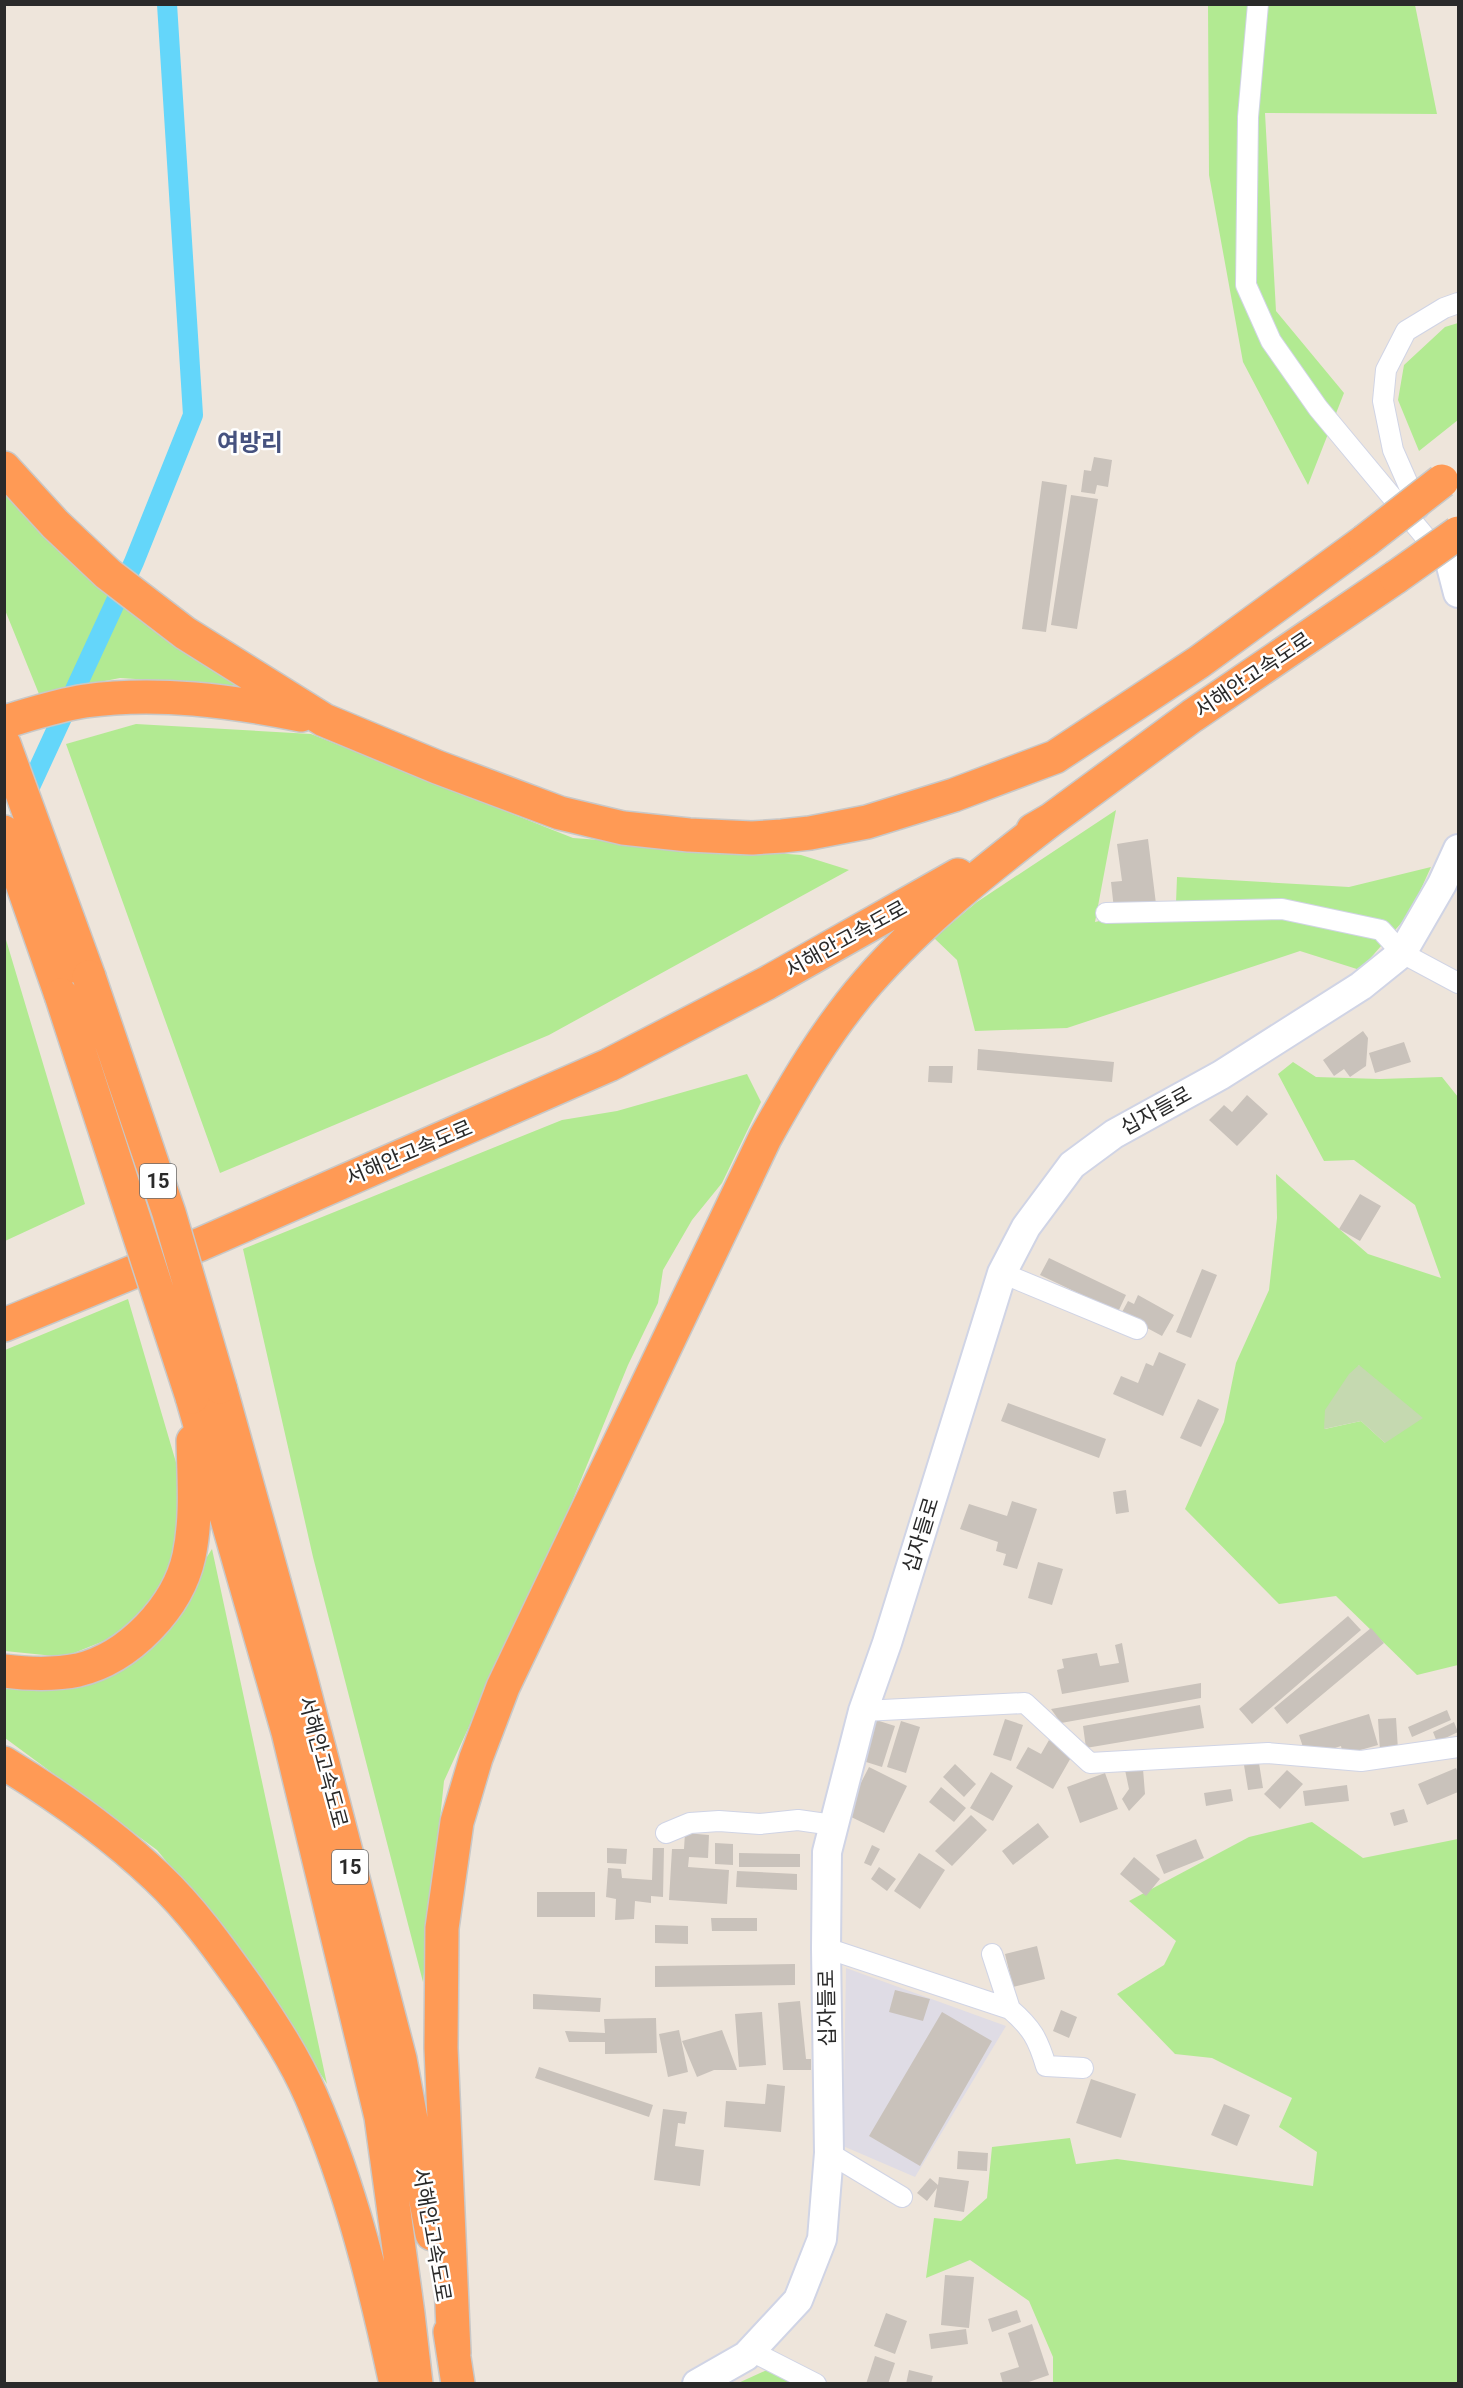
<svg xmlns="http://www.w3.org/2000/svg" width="1463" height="2388" font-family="Roboto,'Noto Sans KR',sans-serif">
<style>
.industrial{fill:#dfdce5}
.green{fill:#b2ea92;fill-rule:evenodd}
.cemetery{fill:#c5d9b0}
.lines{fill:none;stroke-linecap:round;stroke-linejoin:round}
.canal{stroke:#64d6fa;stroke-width:20}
.building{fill:#c9c2bb}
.street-casing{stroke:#d0d4e5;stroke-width:22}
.secondary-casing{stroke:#d0d4e5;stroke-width:32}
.highway-casing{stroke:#c8c8c8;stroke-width:36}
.street{stroke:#fff;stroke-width:20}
.secondary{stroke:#fff;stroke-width:28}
.highway{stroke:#ff9a55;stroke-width:33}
.highway-bridge-casing{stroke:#c8c8c8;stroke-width:36;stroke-linecap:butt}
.highway-bridge{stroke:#ff9a55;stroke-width:33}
.labels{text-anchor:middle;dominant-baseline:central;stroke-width:5;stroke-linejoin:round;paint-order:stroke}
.shield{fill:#fff;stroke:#6a6a6a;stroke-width:1.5}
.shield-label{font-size:20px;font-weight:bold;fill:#2a2a2a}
.street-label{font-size:21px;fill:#2a2a2a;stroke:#fff}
.quarter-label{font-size:24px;font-weight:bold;fill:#46527f;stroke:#fff}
</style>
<rect width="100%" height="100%" fill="#eee5db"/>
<path class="industrial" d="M846 1968 1006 2026 915 2177 843 2146Z"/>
<path class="green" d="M1208 5H1415L1437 114 1265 113 1276 311 1344 393 1308 485 1243 362 1209 175Z
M1458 323V420L1419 451 1398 400 1404 365 1445 327Z
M4 482 244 686 120 678 39 694 5 610Z
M136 724 311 734 573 838 801 855 849 870 549 1035 220 1173 66 744Z
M1116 810 1095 922 1176 903 1177 877 1349 887 1431 867 1410 913 1360 970 1300 951 1067 1028 975 1031 957 960 934 938 977 902Z
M4 933 85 1204 5 1241H4Z
M1293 1062 1316 1077 1380 1079 1442 1077 1458 1097V1665L1417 1675 1336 1596 1279 1604 1185 1509 1224 1422 1236 1363 1269 1290 1277 1218 1276 1174 1368 1254 1441 1278 1415 1205 1354 1160 1324 1161 1278 1074ZM1359 1365 1385 1443 1361 1421 1325 1429Z
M747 1074 761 1102 722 1183 692 1220 663 1270 658 1303 628 1365 571 1504 444 1781 423 1982 313 1557 243 1249 562 1120 617 1111Z
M128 1299 180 1476 176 1547 156 1620 64 1657 5 1651V1350Z
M212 1549 327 2084 249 1961 157 1850 5 1738V1682L149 1648Z
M1312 1822 1363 1858 1458 1839V2383H1053V2357L1029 2301 970 2260 926 2278 934 2218 961 2221 987 2198 992 2147 1070 2138 1076 2164 1117 2159 1313 2186 1317 2152 1279 2127 1292 2098 1212 2058 1175 2054 1117 1994 1164 1965 1176 1941 1129 1901 1249 1837Z
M769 2369 797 2384H736Z"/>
<path class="cemetery" d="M1359 1365 1423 1418 1385 1443 1361 1421 1324 1429 1325 1410 1349 1374Z"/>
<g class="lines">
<path class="canal" d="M23 802 134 562 193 415 167 4"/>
</g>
<path class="building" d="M1094 457 1112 460 1108 487 1097 485 1095 494 1081 492 1084 470 1091 471Z
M1042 481 1067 485 1046 632 1022 629Z
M1071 495 1098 499 1077 629 1051 625Z
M1148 839 1156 904 1114 909 1111 882 1122 881 1117 844Z
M1363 1031 1368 1038 1366 1066 1350 1077 1344 1069 1334 1076 1323 1060Z
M1404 1042 1411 1062 1375 1073 1369 1053Z
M978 1049 1114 1062 1112 1082 977 1070Z
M929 1066H953L952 1083 928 1082Z
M1247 1095 1268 1114 1237 1146 1209 1120 1224 1105 1232 1112Z
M1360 1194 1381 1206 1360 1241 1339 1229Z
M1049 1258 1126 1295 1118 1312 1040 1275Z
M1202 1269 1217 1275 1191 1338 1176 1332Z
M1138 1295 1174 1315 1162 1336 1121 1314 1128 1301 1134 1304Z
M1159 1352 1186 1364 1163 1416 1113 1394 1121 1376 1138 1383 1146 1363 1153 1366Z
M1198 1399 1219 1409 1201 1447 1180 1438Z
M1008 1403 1106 1439 1099 1458 1001 1421Z
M1126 1490 1129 1512 1116 1514 1113 1492Z
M1012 1501 1037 1509 1017 1569 1003 1565 1006 1554 996 1551 998 1542 960 1529 969 1504 1007 1516Z
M1038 1562 1063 1569 1052 1605 1028 1598Z
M1348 1616 1361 1630 1252 1724 1239 1709Z
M1371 1628 1384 1643 1287 1724 1274 1708Z
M1122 1643 1129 1682 1062 1694 1057 1670 1064 1668 1062 1659 1097 1653 1100 1666 1119 1663 1115 1645Z
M1201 1683V1698L1061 1723 1051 1709Z
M1200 1705 1204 1728 1086 1748 1083 1726Z
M1447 1710 1451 1720 1412 1737 1408 1727Z
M1369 1714 1378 1745 1343 1755 1341 1746 1323 1752 1303 1747 1299 1735Z
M1396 1718 1398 1750 1380 1751 1378 1719Z
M1005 1719 1023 1725 1011 1761 993 1755Z
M876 1720 895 1726 882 1767 863 1761Z
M901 1721 920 1727 906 1773 887 1767Z
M1454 1722 1458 1732 1437 1742 1433 1732Z
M1049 1740 1073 1754 1053 1789 1016 1768 1028 1747 1041 1754Z
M1259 1763 1263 1788 1248 1790 1244 1765Z
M955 1764 976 1784 964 1797 943 1777Z
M869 1767 907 1786 884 1833 845 1814Z
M1456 1768 1458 1773V1792L1427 1805 1418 1784Z
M1143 1769 1145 1794 1129 1811 1122 1799 1129 1789 1125 1770Z
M1287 1770 1303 1784 1280 1809 1264 1794Z
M991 1772 1013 1786 993 1821 970 1808Z
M1105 1773 1118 1809 1080 1823 1067 1787Z
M1347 1785 1349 1801 1305 1806 1303 1791Z
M941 1787 966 1808 954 1822 929 1802Z
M1231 1789 1233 1801 1206 1806 1204 1793Z
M1404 1809 1408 1822 1394 1826 1390 1813Z
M971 1815 987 1830 952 1866 935 1851Z
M1038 1823 1049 1837 1013 1865 1002 1851Z
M685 1833 709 1835 708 1858 689 1857 688 1867 729 1870 727 1904 669 1900 672 1849H684Z
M1196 1839 1204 1858 1164 1874 1156 1855Z
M715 1843 733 1844V1865L715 1864Z
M872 1845 880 1849 871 1866 864 1863Z
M607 1848 627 1849 626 1864 607 1863Z
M653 1848H664L663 1897 651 1896V1903L635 1901 634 1919 615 1920 616 1899 606 1897 608 1868 621 1869 622 1878 652 1880Z
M739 1853 800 1854V1867H739Z
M919 1853 945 1870 920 1909 894 1891Z
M1134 1857 1160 1879 1146 1896 1120 1874Z
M879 1867 896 1879 887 1891 871 1879Z
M737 1871 797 1874V1890L736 1887Z
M537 1892H595V1917H537Z
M711 1918H757V1931H712Z
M655 1925 688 1926V1944L655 1943Z
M1037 1946 1045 1979 1013 1987 1005 1954Z
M795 1964V1985L655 1987V1966Z
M895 1990 930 1999 923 2021 889 2012Z
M533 1994 601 1998 600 2012 533 2009Z
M800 2001 806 2059H811V2070H783L778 2003Z
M1061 2010 1077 2017 1069 2038 1053 2031Z
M762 2012 766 2065 739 2067 735 2014Z
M942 2012 992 2041 920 2166 869 2136Z
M656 2018 657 2053 605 2054V2042H569L565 2031 605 2033 604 2019Z
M679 2030 688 2072 668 2077 659 2034Z
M722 2030 737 2070H714L697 2077 682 2041Z
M539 2067 653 2105 649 2117 535 2078Z
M1091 2079 1136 2094 1121 2138 1076 2123Z
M767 2084 785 2086 781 2132 724 2127 726 2101 765 2104Z
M1224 2104 1250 2115 1237 2146 1211 2135Z
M663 2109 687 2112 685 2124 678 2123 675 2146 704 2150 700 2186 654 2180Z
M958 2151 988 2153 987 2171 957 2169Z
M939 2177 969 2181 964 2212 934 2207 937 2188 927 2201 917 2193 930 2178 938 2185Z
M945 2275 974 2277 969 2328 941 2325Z
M1017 2310 1021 2322 992 2332 988 2319Z
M886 2313 907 2321 895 2354 874 2346Z
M1032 2324 1049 2375 1023 2384H1003L1000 2373 1019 2367 1008 2333Z
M966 2329 968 2344 931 2349 929 2334Z
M875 2356 895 2363 888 2384H866Z
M909 2370 933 2376 931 2384H906Z"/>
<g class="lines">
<defs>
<path id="street" d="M1258 4 1248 117 1246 285 1271 341 1318 408 1442 557
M1419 509 1393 450 1383 401 1386 370 1406 331 1444 308 1458 303
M1106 913 1282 909 1381 930 1402 953 1458 983
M1002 1273 1137 1329
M863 1711 1025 1703 1090 1763 1268 1753 1361 1761 1458 1747
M666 1833 690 1823 719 1821 760 1824 798 1820 833 1825
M826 1948 1010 2009C1032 2028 1038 2039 1046 2066L1083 2068
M992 1954 1010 2009
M829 2153 902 2197
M751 2351 816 2384"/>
<path id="secondary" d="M1451 566 1458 593
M697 2384 746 2356 798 2300 822 2239 829 2153 826 1948 827 1852 863 1711 887 1643 1002 1273 1026 1227 1072 1165 1114 1134 1221 1075 1361 986 1402 953 1442 884 1458 849"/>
<path id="highway" d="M4 468 55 524 108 574 185 633 324 720 437 767 560 813 623 828 689 835 752 838 782 836 810 833 867 822 954 795 1055 757 1199 662 1365 541
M4 722C31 714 58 705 85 701 157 691 231 701 301 715
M4 744 89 977
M1033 830 1052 819 1192 716 1396 577
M4 832 61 995
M4 1325 201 1244 609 1065 767 983 958 875
M220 1387 300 1675 400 2059 432 2234
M192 1397 288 1732 381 2117 408 2314 416 2384
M4 1671C29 1674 54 1675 78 1670 129 1658 178 1607 189 1556 197 1518 194 1479 193 1441
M4 1763C58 1796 112 1834 157 1877 193 1911 221 1951 249 1990 272 2024 295 2059 311 2096 351 2188 375 2286 396 2384
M450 2332 458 2384
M454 2353 441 2048 442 1928 457 1822 476 1758 503 1687 765 1138C795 1084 827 1029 868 982 922 920 987 869 1052 819"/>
</defs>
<use href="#street" class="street-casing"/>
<use href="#secondary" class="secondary-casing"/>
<use href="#highway" class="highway-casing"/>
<use href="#street" class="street"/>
<use href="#secondary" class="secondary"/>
<use href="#highway" class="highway"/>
<defs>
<path id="highway-bridge" d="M1365 541 1442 481
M1396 577 1458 533
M89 977 169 1213 220 1387
M61 995 192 1397"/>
</defs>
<use href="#highway-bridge" class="highway-bridge-casing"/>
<use href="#highway-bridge" class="highway-bridge"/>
</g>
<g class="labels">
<g class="shield">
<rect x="140" y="1164" width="36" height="34" rx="4.5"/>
<rect x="332" y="1850" width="36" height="34" rx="4.5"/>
</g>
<g class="shield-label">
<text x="158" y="1181">15</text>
<text x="350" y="1867">15</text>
</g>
<g class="street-label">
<text transform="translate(1253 675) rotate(-34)">서해안고속도로</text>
<text transform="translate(846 939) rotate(-29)">서해안고속도로</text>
<text transform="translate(1156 1111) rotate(-29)">십자들로</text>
<text transform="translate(409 1153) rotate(-23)">서해안고속도로</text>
<text transform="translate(921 1535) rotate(-73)">십자들로</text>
<text transform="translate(323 1762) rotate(75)">서해안고속도로</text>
<text transform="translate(827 2008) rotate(-91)">십자들로</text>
<text transform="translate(432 2235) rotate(80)">서해안고속도로</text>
</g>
<g class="quarter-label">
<text x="250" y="443">여방리</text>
</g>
</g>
<rect width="1463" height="2388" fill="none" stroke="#2a2a2a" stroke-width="12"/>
</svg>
